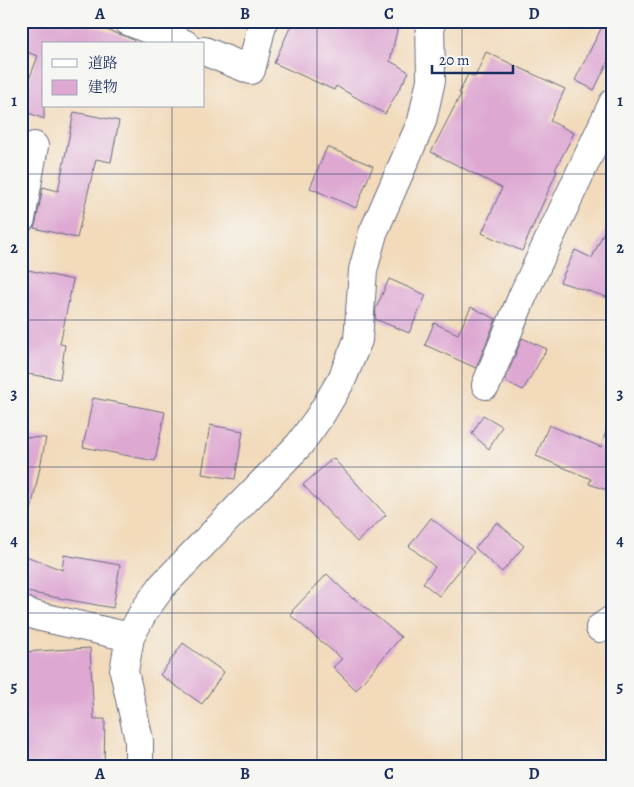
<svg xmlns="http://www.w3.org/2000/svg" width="634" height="787" font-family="Alegreya,'Noto Serif JP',serif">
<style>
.building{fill:#dea8d3}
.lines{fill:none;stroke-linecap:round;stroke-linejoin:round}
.street-casing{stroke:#666b7e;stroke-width:30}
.street{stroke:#fff;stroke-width:28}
.grid{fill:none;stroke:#1b2f5e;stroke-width:1;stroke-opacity:0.55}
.neatline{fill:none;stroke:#1b2f5e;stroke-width:2}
.grid-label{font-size:16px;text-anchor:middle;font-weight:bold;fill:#1b2f5e}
</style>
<rect width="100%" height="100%" fill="#f6f6f2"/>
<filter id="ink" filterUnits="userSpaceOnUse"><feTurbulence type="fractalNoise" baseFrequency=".02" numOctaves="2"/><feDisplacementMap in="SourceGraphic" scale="10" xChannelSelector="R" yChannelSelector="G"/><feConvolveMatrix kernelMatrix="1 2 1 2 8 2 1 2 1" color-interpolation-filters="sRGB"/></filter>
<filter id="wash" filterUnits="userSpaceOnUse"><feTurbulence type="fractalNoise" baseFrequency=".0096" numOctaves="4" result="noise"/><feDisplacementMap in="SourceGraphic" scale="20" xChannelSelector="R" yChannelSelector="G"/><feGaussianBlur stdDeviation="1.12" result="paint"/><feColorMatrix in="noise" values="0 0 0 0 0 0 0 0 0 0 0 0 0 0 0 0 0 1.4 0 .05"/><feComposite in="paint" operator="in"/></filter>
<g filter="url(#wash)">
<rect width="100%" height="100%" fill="#f2daba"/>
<g id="blocks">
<path class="building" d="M21 21H78L122 35 134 40 133 44H44V119L21 110V101L38 56 21 50Z
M293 21H399L390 61 409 72 385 114 336 86 334 90 274 63Z
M605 21H613V52L594 90 575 80Z
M486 52 565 89 550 121 574 133 555 170 557 171 522 251 482 233 502 188 431 152 461 94 459 93 468 74 475 77Z
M74 112 119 121 111 162 96 159 77 238 34 228 36 222 43 187 58 191Z
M327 147 373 166 356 208 310 188Z
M613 212V299L560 282 575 250 592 258Z
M28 270 73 280 60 344 65 345 60 379 21 373V305Z
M389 279 426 295 409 333 375 319 376 308Z
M471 307 496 319 476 368 425 345 434 323 458 334Z
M522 338 547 349 523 390 505 381Z
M93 398 165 412 155 461 83 447Z
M483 415 502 426 489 449 472 434Z
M210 425 243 431 235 479 202 474Z
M549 425 601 447 608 425 613 426V492L589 484 591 479 536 456Z
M21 437 46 438 31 510 21 509Z
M333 458 386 515 357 542 303 485Z
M431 518 474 552 439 596 423 583 435 567 409 546Z
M497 522 524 546 502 572 475 548Z
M21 554 62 570 64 555 120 565 113 608 21 591Z
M327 574 353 599 354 598 401 637 356 690 333 667 342 659 290 615 293 612 292 611Z
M183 643 224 672 202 704 160 675Z
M90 648 94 719H105L104 766H21V652Z"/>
</g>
</g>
<g filter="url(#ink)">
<use href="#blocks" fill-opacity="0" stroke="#666b7e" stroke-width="1"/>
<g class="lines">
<defs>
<path id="street" d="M128 21 185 44
M204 51 251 70 263 21
M21 219 34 146
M486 385 523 295 613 103
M21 610 37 616 130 637
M600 628 613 619
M139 766V740L124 671 130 637 144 611 163 585 299 445 320 416 342 379 358 340 363 270 373 233 422 121 431 80 430 21"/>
</defs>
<use href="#street" class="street-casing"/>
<use href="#street" class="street"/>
</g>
</g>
<path class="grid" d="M172 21V44M317 21V766M462 21V766M172 106V766M21 174H613M21 320H613M21 467H613M21 613H613"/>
<rect width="634" height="787" fill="none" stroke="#f6f6f2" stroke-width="55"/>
<rect x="42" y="42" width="162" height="65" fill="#f6f6f2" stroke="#9ea6b7"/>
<rect x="52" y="59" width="25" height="8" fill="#ffffff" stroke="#9ea6b7"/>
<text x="88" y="68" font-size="15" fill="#1b2f5e">道路</text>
<rect x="52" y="80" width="25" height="15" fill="#dea8d3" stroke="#9ea6b7"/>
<text x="88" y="92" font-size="15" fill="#1b2f5e">建物</text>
<path d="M432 65v8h81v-8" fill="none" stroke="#1b2f5e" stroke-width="2.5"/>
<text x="439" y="65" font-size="15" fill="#1b2f5e" stroke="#f6f6f2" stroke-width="4" paint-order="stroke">20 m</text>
<rect x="28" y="28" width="578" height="732" class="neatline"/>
<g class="grid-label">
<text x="100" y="19">A</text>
<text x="245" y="19">B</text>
<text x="389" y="19">C</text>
<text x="534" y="19">D</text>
<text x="14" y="106">1</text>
<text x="620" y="106">1</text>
<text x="14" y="253">2</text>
<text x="620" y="253">2</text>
<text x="14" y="399">3</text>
<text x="620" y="399">3</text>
<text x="14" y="546">4</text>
<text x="620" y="546">4</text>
<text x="14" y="692">5</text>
<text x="620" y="692">5</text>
<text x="100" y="779">A</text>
<text x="245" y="779">B</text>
<text x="389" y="779">C</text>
<text x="534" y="779">D</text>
</g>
</svg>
